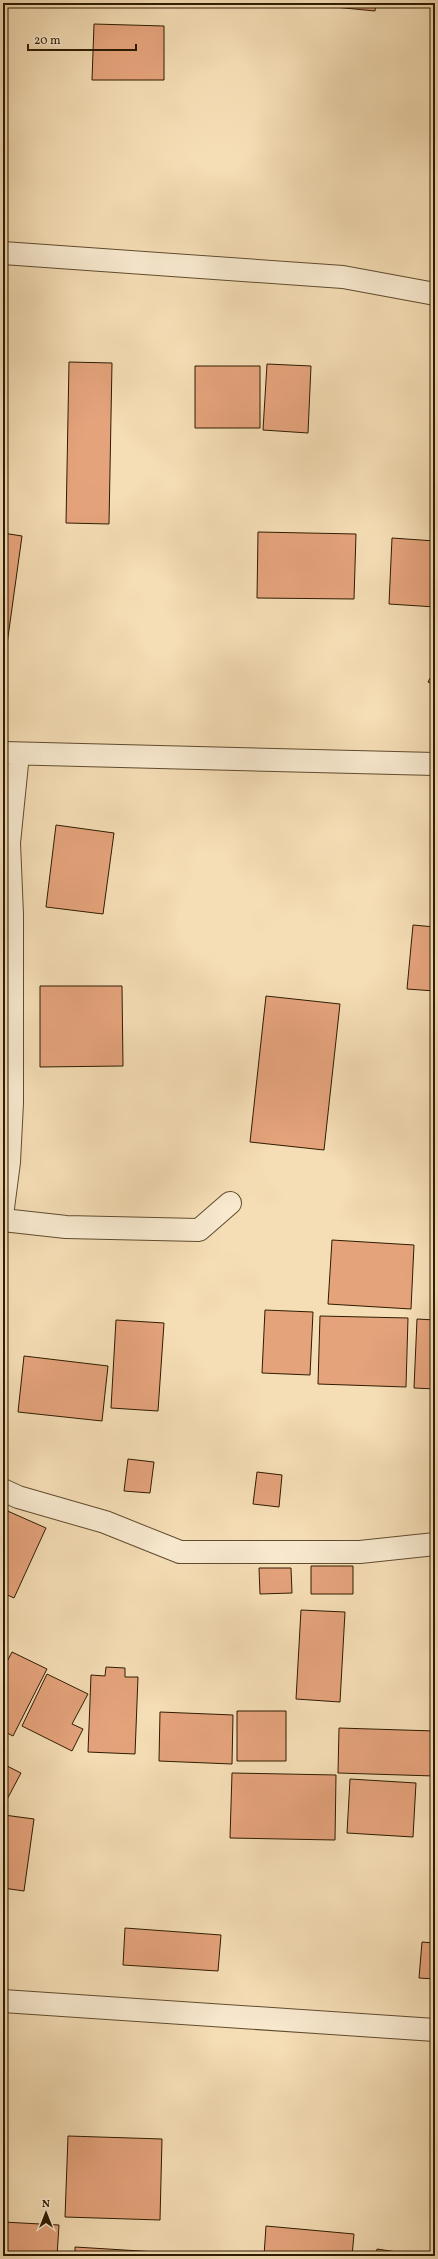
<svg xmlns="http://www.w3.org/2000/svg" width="438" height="2259" font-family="Vollkorn,serif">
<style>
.building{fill:#e5a37c;stroke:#2e1c01}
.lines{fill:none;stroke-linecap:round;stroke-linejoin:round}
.minor-casing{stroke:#604c2e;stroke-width:24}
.minor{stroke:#f8e9cf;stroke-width:22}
</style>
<rect width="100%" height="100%" fill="#f5ddb5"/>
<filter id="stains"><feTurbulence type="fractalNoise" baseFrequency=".005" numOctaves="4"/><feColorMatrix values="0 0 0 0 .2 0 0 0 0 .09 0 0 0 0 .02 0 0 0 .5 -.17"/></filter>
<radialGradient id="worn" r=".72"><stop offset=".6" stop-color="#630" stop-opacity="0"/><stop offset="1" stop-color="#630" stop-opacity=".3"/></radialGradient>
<path class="building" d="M24 3H52V5Z
M294 3H376L375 11Z
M94 24 164 26V80H92Z
M69 362 112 363 109 524 66 523Z
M267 364 311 366 308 433 263 430Z
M195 366H260V428H195Z
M258 532 356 534 354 599 257 598Z
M3 533 22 536 3 673Z
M392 538 435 541V607L389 604Z
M435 669V685L428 682Z
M56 825 114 833 103 914 46 907Z
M413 925 435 927V991L407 989Z
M40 986H122L123 1066 40 1067Z
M266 996 340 1004 324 1150 250 1142Z
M332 1240 414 1245 411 1309 328 1304Z
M265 1310 313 1312 310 1375 262 1373Z
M320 1316 408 1318 406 1387 318 1384Z
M417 1319 435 1320V1389L414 1388Z
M116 1320 164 1323 158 1411 111 1408Z
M24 1356 108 1366 102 1421 18 1412Z
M128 1459 154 1462 150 1493 124 1491Z
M257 1472 282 1475 279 1507 253 1504Z
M3 1509 46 1528 14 1598 3 1593Z
M311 1566H353V1594H311Z
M259 1568H291L292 1593 260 1594Z
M301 1610 345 1612 340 1702 296 1699Z
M12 1652 47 1669 13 1736 3 1731V1669Z
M106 1667 125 1668V1677H138L135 1754 88 1752 91 1675 105 1676Z
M47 1674 88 1694 72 1724 83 1729 72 1751 22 1726Z
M237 1711H286V1761H237Z
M160 1712 233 1715 232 1764 159 1761Z
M339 1728 435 1731 434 1776 338 1773Z
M3 1764 21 1773 3 1807Z
M232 1773 336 1775 335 1840 230 1838Z
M350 1779 416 1783 413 1837 347 1833Z
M435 1780V1867H431Z
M4 1815 34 1819 24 1891 3 1888Z
M125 1928 221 1935 218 1971 123 1965Z
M422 1942 435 1943V1979L419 1978Z
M68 2136 162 2139 160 2220 65 2217Z
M3 2222 59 2225 57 2256H3Z
M266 2226 354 2234 352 2256H264Z
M75 2247 157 2252V2256H75Z
M377 2249 424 2256H376Z"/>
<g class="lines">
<defs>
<path id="minor" d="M3 253 343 277 435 294
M4 753 435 764
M3 1208 9 1162 12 1103V915L9 843 18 754
M3 1220 66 1227 199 1230 230 1203
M3 1490 18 1497 105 1522 180 1552H360L435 1544
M3 2001 435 2030"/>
</defs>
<use href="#minor" class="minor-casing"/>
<use href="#minor" class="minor"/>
</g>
<rect width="438" height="2259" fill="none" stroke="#f5ddb5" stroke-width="16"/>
<rect x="4" y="4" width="430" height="2251" fill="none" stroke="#2e1c01" stroke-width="2"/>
<rect x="8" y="8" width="422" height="2243" fill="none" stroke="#2e1c01"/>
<g transform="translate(46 2213)" stroke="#f8e9cf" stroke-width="3" paint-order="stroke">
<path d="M0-3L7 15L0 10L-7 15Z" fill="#2e1c01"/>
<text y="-6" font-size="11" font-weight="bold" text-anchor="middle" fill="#2e1c01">N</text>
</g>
<path d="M28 44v6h108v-6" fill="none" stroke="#2e1c01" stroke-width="2"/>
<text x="34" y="44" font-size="12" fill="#2e1c01" stroke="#f8e9cf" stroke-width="3" paint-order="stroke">20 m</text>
<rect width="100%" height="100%" filter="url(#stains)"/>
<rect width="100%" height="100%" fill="url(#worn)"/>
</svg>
